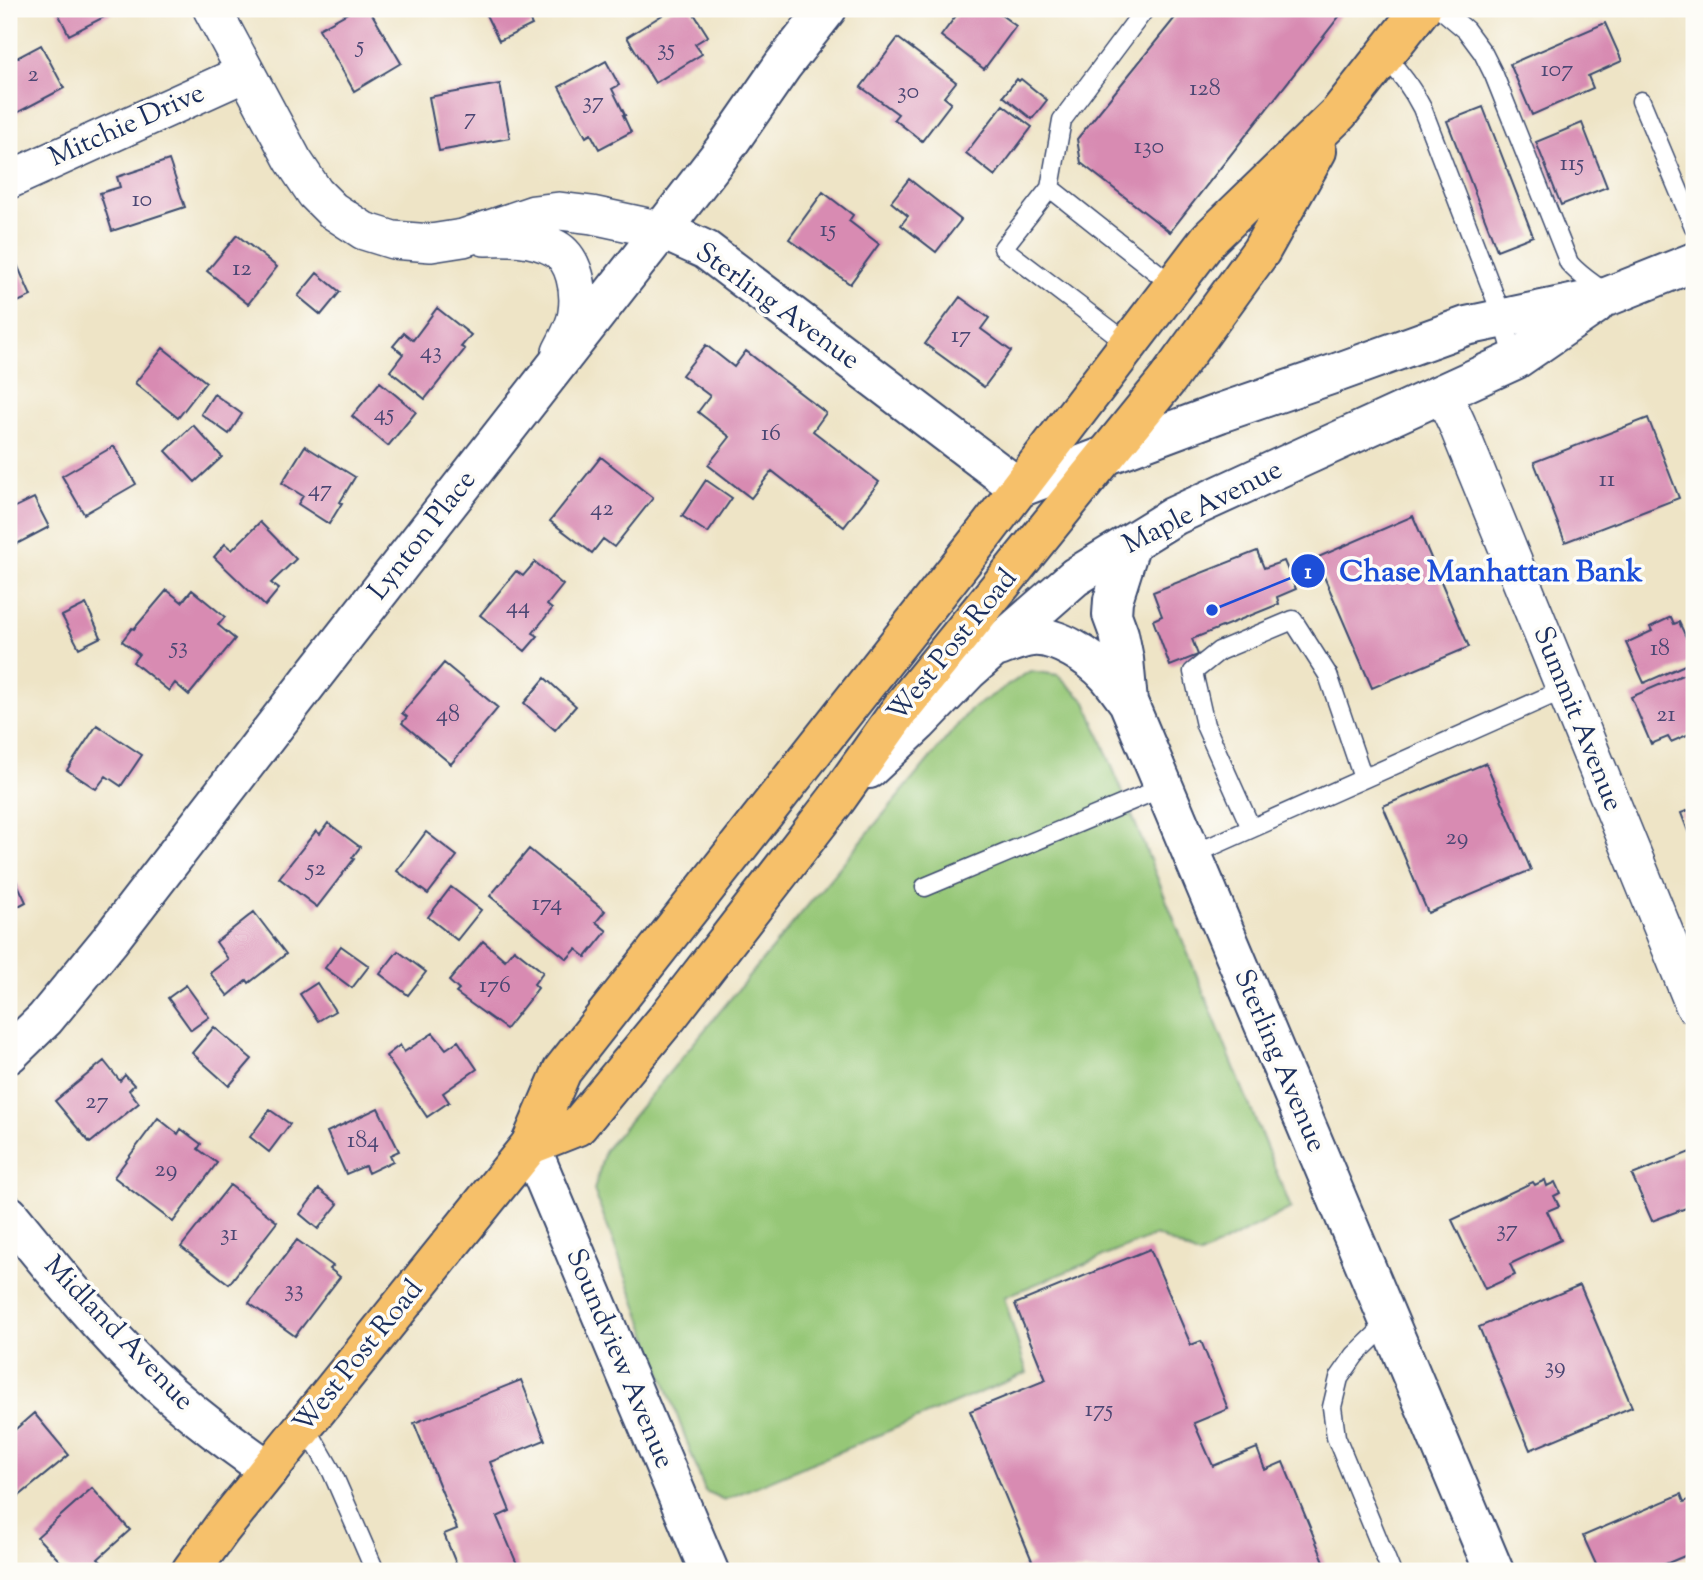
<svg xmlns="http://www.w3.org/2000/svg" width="1703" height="1580" font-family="'Sorts Mill Goudy',serif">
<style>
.green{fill:#96c777;stroke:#587b6a;stroke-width:2}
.building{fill:#d88bb2}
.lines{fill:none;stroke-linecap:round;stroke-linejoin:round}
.service-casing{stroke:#3b4a6e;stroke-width:21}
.minor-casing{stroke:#3b4a6e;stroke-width:40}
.tertiary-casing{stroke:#3b4a6e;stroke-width:42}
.primary-casing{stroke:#3b4a6e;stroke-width:42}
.service{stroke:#fff;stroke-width:18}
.minor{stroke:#fff;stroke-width:37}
.tertiary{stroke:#fff;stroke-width:38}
.primary{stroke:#f6c06b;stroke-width:38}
.labels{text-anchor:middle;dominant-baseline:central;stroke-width:7;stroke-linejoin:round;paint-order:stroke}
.number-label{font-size:24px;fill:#4a4673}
.street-label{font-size:28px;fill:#1b2f5e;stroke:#fdfcf7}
.leader{fill:none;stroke:#1d4ed8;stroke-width:2.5}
.callout-dot{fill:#1d4ed8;stroke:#fdfcf7;stroke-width:2.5}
.mark-label{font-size:21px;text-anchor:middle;font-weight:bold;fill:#fff}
.callout-label{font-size:30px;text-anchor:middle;font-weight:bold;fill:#1d4ed8;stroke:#fdfcf7;stroke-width:7;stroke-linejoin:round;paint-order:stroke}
</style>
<rect width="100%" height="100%" fill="#fdfcf7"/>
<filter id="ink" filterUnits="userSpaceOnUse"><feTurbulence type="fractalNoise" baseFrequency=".0143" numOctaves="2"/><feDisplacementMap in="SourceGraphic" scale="14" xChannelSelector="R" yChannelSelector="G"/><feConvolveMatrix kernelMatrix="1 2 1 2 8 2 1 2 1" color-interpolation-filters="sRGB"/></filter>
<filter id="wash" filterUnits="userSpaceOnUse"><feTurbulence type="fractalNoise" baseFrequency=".00686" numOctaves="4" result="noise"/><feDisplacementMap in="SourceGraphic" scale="28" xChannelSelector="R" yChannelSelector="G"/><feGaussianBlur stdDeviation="1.57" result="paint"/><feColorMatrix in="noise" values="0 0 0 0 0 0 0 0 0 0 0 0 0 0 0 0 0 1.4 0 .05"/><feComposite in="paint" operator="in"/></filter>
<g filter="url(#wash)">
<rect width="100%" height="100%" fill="#eee4c6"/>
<path class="green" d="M1030 671 1058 675 1086 702 1291 1208 1199 1256 1156 1235 1004 1297 1027 1373 724 1500 705 1491 594 1190 605 1150 970 710Z"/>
<g id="blocks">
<path class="building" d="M56 9H109L112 13 69 35Z
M355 9H369L401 63 354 91 319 29Z
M483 9H524L532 25 499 41Z
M672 9H691L708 36 695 44 702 54 655 83 627 37Z
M961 9H993L1016 26 984 69 941 36Z
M1182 9H1345L1170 232 1081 163 1077 139Z
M1605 23 1622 61 1588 76 1593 88 1532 115 1510 64Z
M898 38 956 82 944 97 951 103 922 141 894 119 898 114 861 87Z
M41 45 64 88 13 115 12 111 9 112V62Z
M606 61 619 85 612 89 625 115H623L631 132 599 149 591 134 586 137 559 87Z
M1017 79 1019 81 1021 79 1047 100 1032 119 1003 96Z
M500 84 510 138 439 151 429 97Z
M1003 105 1032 127 995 176 966 153Z
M1483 107 1533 236 1497 250 1447 121Z
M1582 123 1607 187 1561 205 1536 142Z
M169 160 185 207 112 231 100 193 120 187 117 177Z
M909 179 961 220 936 252 901 225 908 216 891 202Z
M823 192 853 215 849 221 879 244 850 284 789 239Z
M237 235 277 267 248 304 207 271Z
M11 251 31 296 9 306V252Z
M317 273 340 292 321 315 298 296Z
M960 297 989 318 981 329 1011 351 984 387 925 344Z
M437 308 471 335 461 347 465 349 425 399 390 371 403 354 393 346 404 333 413 340Z
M706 345 734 367 746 351 826 413 813 431 879 482 844 527 772 471 751 498 708 465 730 437 698 412 710 396 682 375Z
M163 348 206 382 178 418 135 383Z
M380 382 416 412 388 446 352 416Z
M214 394 242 414 229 434 201 414Z
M1648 418 1679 498 1565 542 1534 462Z
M193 425 222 457 195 482 166 451Z
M114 446 136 484 84 514 62 476Z
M305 446 355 477 340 502 342 503 329 524 298 504 303 496 282 483Z
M601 457 653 498 614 547 603 539 592 553 550 521Z
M706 480 732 498 708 533 682 516Z
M34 498 49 527 13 546 9 538V510Z
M1413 516 1469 647 1372 688 1316 558Z
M260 522 296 559 271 583 279 589 265 606 214 557 225 544 232 550Z
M1257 551 1264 568 1284 561 1296 589 1277 597 1279 604 1192 639 1198 655 1170 666 1153 620 1162 616 1153 592Z
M535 562 563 585 547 605 552 609 533 633 538 636 525 651 480 615 516 571 523 576Z
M167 590 182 602 192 590 225 617 218 625 235 639 189 695 175 683 169 691 133 662 139 654 122 641 132 628 134 629Z
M86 604 101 637 79 648 62 616Z
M1671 617 1674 624 1679 622 1694 654V661L1644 683 1626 643 1652 631 1650 627Z
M444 663 498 708 451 764 402 723 407 717 402 713Z
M1694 670V732L1671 742 1668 737 1651 744 1631 697Z
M545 678 576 706 555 730 524 703Z
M97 725 142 755 121 786 106 776 96 789 67 770Z
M1486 763 1531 870 1428 913 1383 806Z
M1694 808V847L1681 813Z
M328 823 360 847 352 858 354 859 317 907 279 878 316 831 320 834Z
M426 832 457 856 428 894 397 871Z
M529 849 605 911 596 922 607 931 586 957 576 949 567 959 490 896Z
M11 870 26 902 9 911V871Z
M451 887 481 910 457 940 428 917Z
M254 912 286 954 249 983 247 980 228 996 210 973 228 959 216 942Z
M483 941 505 960 514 949 543 972 534 984 538 988 506 1029 456 993 459 990 449 981Z
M341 946 369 966 352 988 325 968Z
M398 951 426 972 408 995 380 974Z
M317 983 335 1011 318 1021 300 994Z
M186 985 209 1017 191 1030 168 998Z
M214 1027 252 1059 229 1086 192 1053Z
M433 1033 446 1049 458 1041 477 1069 443 1093 449 1102 427 1117 386 1056 400 1045 404 1052Z
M104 1061 120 1081 125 1075 134 1085 129 1090 139 1103 90 1143 55 1101Z
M378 1108 399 1151 390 1155 393 1161 368 1173 365 1166 346 1174 327 1132Z
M270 1110 290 1124 269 1152 250 1137Z
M158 1118 178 1134 181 1129 201 1144 198 1149 217 1163 173 1222 114 1177Z
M1690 1152 1694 1166V1205L1652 1221 1632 1175Z
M1545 1180 1547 1186 1555 1182 1560 1193 1554 1196 1559 1206 1547 1211 1561 1240 1510 1264 1515 1275 1485 1289 1452 1220 1533 1182 1535 1185Z
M230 1185 277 1222 229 1284 181 1247Z
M319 1189 338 1204 318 1229 300 1214Z
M297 1240 333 1266 330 1269 340 1277 295 1336 249 1303Z
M1150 1249 1191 1345 1201 1341 1228 1409 1194 1423 1213 1466 1257 1448 1265 1470 1283 1462 1328 1571H1012L1033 1563 970 1411 1046 1380 1015 1304Z
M1580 1285 1632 1407 1530 1450 1479 1327Z
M521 1380 545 1440 490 1462 510 1511 497 1517 520 1571H459L444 1534 457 1529 414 1423Z
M34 1413 69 1455 19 1496 9 1484V1435Z
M92 1488 130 1530 98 1559 102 1563 93 1571H69L37 1537Z
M1681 1494 1684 1502 1694 1498V1552L1649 1571H1599L1583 1536Z"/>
</g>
</g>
<g filter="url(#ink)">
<use href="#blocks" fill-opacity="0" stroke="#3b4a6e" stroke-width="2"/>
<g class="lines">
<defs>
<path id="service" d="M1441 9 1466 30 1483 53 1494 75 1569 263C1580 276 1594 284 1608 295
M1384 55C1400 72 1412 88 1422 108L1503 318 1515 360
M1641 101 1694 227
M1050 188 1174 286
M1129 344 1003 248 1050 188 1062 120 1145 9
M1251 828 1205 725 1193 672 1219 651 1293 620 1328 675 1363 778
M1192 855 1565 689
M925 887 1164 787
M1389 1322 1355 1355 1339 1378 1332 1407 1336 1437 1391 1571
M305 1425 332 1472 375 1571"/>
<path id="minor" d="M212 9 293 160 315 193 332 210 364 231 393 240 431 243 463 238 534 214 559 211 592 215 662 230
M9 180 245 73
M485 237C508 236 534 236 555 248 575 259 580 291 577 312 576 325 567 340 561 352
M1443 394 1457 424 1694 1005"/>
<path id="tertiary" d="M662 230 706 250 1019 488 1220 413 1339 372 1466 326 1609 296 1694 262
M1131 543 1113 600 1112 615 1119 634 1124 659 1128 702 1494 1571
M996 648C1008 644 1020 638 1032 637 1057 635 1092 658 1108 676 1115 684 1121 693 1128 702
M869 769 918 723 968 671 1075 577 1174 516 1515 360 1595 305
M9 1054 45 1019 110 940 311 679 662 230 729 143 783 65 827 9
M530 1145 709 1571
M9 1215C53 1269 97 1324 147 1373 184 1409 226 1440 269 1470"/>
<path id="primary" d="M530 1145 578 1126 668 1017 836 800 902 707 1168 379 1261 251 1317 151
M191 1571 222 1528 530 1145 562 1071 984 534 1209 239 1339 113 1421 9"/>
</defs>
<use href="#service" class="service-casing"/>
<use href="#minor" class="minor-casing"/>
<use href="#tertiary" class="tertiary-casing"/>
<use href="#primary" class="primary-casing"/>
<use href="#service" class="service"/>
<use href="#minor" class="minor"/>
<use href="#tertiary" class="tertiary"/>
<use href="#primary" class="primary"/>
</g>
</g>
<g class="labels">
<g class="number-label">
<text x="360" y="46">5</text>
<text x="666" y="49">35</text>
<text x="1557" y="70">107</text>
<text x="33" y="75">2</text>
<text x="1205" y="89">128</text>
<text x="908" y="92">30</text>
<text x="593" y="102">37</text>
<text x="470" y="118">7</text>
<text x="1149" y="147">130</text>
<text x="1572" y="164">115</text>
<text x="142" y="200">10</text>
<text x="828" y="230">15</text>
<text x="242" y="269">12</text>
<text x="961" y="336">17</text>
<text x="431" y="352">43</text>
<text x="384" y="414">45</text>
<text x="771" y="434">16</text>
<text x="1607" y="480">11</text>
<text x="320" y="490">47</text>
<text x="602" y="509">42</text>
<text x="518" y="607">44</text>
<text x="179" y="647">53</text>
<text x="1660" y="649">18</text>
<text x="448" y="715">48</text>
<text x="1666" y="715">21</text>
<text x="1457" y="838">29</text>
<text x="316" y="869">52</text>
<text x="547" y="904">174</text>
<text x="495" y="986">176</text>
<text x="97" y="1102">27</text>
<text x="363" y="1141">184</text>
<text x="166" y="1170">29</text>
<text x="1507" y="1230">37</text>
<text x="229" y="1234">31</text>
<text x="294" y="1290">33</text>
<text x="1555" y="1367">39</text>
<text x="1099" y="1410">175</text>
</g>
<g class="street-label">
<text transform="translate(127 126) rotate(-24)">Mitchie Drive</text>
<text transform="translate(777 307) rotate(36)">Sterling Avenue</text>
<text transform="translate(1203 508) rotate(-27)">Maple Avenue</text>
<text transform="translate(423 536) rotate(-52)">Lynton Place</text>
<text transform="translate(953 646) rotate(-51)">West Post Road</text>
<text transform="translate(1577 719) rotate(68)">Summit Avenue</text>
<text transform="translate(1279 1061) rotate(67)">Sterling Avenue</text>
<text transform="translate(118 1334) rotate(46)">Midland Avenue</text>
<text transform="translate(359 1357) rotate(-51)">West Post Road</text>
<text transform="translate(619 1359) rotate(67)">Soundview Avenue</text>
</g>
</g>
<path class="leader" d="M1212 610L1308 571"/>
<g class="callout-dot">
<circle cx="1212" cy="610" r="7"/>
<circle cx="1308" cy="571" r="18"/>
</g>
<g class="mark-label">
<text x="1308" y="578">1</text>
</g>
<g class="callout-label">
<text x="1491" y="581">Chase Manhattan Bank</text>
</g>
<rect width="1703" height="1580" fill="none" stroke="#fdfcf7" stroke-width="35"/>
</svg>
